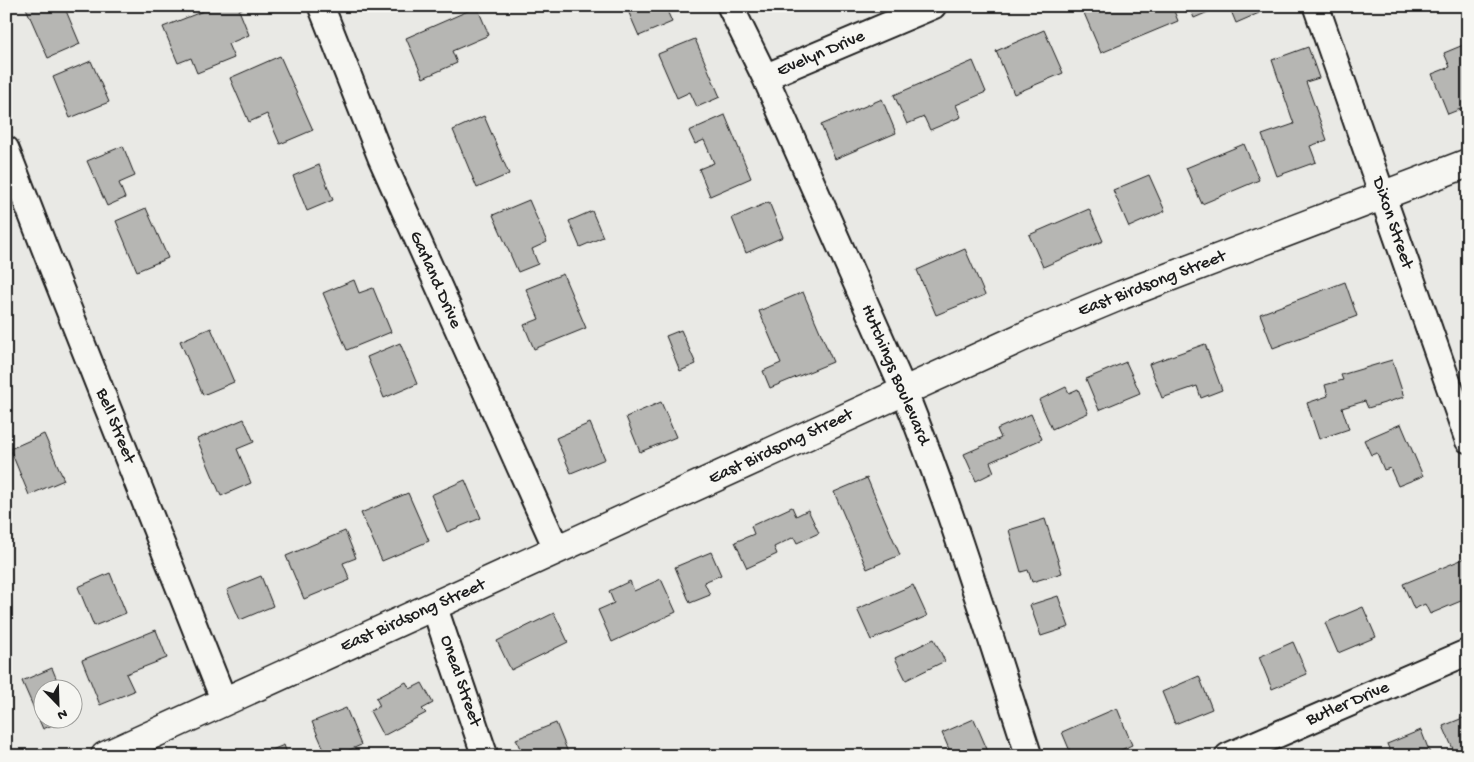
<svg xmlns="http://www.w3.org/2000/svg" width="1474" height="762" font-family="'Gochi Hand',sans-serif">
<style>
.building{fill:#b6b6b3;stroke:#1c1c1c}
.lines{fill:none;stroke-linecap:round;stroke-linejoin:round}
.street-casing{stroke:#1c1c1c;stroke-width:29}
.secondary-casing{stroke:#1c1c1c;stroke-width:31}
.street{stroke:#f6f6f2;stroke-width:25}
.secondary{stroke:#f6f6f2;stroke-width:28}
.labels{text-anchor:middle;dominant-baseline:central;stroke-width:4;stroke-linejoin:round;paint-order:stroke}
.street-label{font-size:18px;fill:#1c1c1c;stroke:#f6f6f2}
</style>
<rect width="100%" height="100%" fill="#e9e9e5"/>
<filter id="ink" filterUnits="userSpaceOnUse"><feTurbulence type="fractalNoise" baseFrequency=".02" numOctaves="2"/><feDisplacementMap in="SourceGraphic" scale="10" xChannelSelector="R" yChannelSelector="G"/><feConvolveMatrix kernelMatrix="1 2 1 2 8 2 1 2 1" color-interpolation-filters="sRGB"/></filter>
<g filter="url(#ink)">
<path class="building" d="M31 6H64L80 44 48 58 26 8Z
M216 6H248L239 10 249 35 228 44 234 58 197 73 191 58 178 63 163 27Z
M626 6H665L672 22 639 36Z
M1102 6H1136L1137 8 1141 6H1172L1178 21 1101 53 1084 13Z
M1189 6H1222L1194 18Z
M1229 6H1256L1259 13 1236 23Z
M477 7 489 35 452 51 457 63 423 78 406 38Z
M1044 30 1063 73 1014 94 996 51Z
M695 39 720 97 697 107 690 92 677 98 658 54Z
M1468 43V106L1448 114 1432 74 1450 67 1444 53Z
M1308 47 1319 78 1306 82 1327 140 1310 146 1316 162 1277 176 1262 135 1294 124 1272 60Z
M280 56 313 130 280 144 267 114 249 122 230 78Z
M91 61 109 102 70 118 53 77Z
M973 61 986 92 956 105 961 117 930 130 924 117 907 124 894 95Z
M882 99 896 133 835 159 821 125Z
M725 115 751 178 710 196 699 169 714 163 704 140 695 144 689 131Z
M484 116 509 174 477 188 453 130Z
M1244 144 1259 180 1202 204 1186 168Z
M123 146 135 176 119 183 125 198 107 206 87 161Z
M319 165 333 200 307 211 293 176Z
M1149 175 1165 211 1129 227 1113 190Z
M529 200 547 242 532 249 538 264 518 272 493 215Z
M769 202 783 237 746 253 732 218Z
M146 208 168 258 137 271 116 221Z
M1089 209 1103 241 1043 267 1029 235Z
M592 211 603 237 580 247 569 221Z
M965 249 985 295 936 315 917 270Z
M563 274 586 328 534 349 524 325 539 319 526 289Z
M354 280 359 293 373 288 391 332 347 350 323 293Z
M1345 282 1357 316 1273 348 1260 314Z
M803 292 833 362 770 388 763 371 781 363 759 311Z
M211 328 234 382 203 395 180 341Z
M681 330 696 364 680 371 666 336Z
M400 343 417 384 384 398 367 357Z
M1205 344 1222 390 1201 398 1197 386 1162 398 1149 364Z
M1392 360 1404 397 1368 408 1365 401 1342 408 1349 429 1319 439 1307 403 1328 396 1325 385 1343 380 1341 375Z
M1126 362 1140 393 1099 410 1086 379Z
M1066 387 1069 393 1078 389 1088 413 1052 429 1039 400Z
M661 402 676 437 640 452 626 417Z
M1031 414 1042 439 990 462 994 472 976 481 964 454 1001 438 997 429Z
M244 419 254 442 237 449 251 483 221 496 197 439Z
M590 423 605 459 571 473 556 438Z
M1401 424 1423 476 1398 486 1390 468 1384 470 1377 453 1371 455 1364 440Z
M44 434 64 480 29 495 10 449Z
M867 478 900 555 867 569 834 492Z
M465 480 481 518 447 532 431 495Z
M408 493 429 541 382 561 361 513Z
M792 507 796 516 808 510 819 533 797 543 794 537 774 547 777 554 747 568 735 542 754 534 751 526Z
M1045 519 1062 573 1032 582 1028 570 1021 572 1009 530Z
M345 531 356 558 343 563 350 580 304 599 286 556Z
M711 552 721 575 704 582 710 595 690 603 675 567Z
M1468 557V598L1430 614 1425 604 1414 609 1403 584Z
M110 573 126 613 94 626 78 587Z
M261 576 273 606 240 620 227 590Z
M661 579 676 612 612 642 598 610 614 603 609 591 630 581 634 591Z
M913 585 927 616 871 640 857 609Z
M1058 596 1069 627 1041 636 1030 605Z
M1363 607 1376 637 1338 653 1325 623Z
M554 613 568 642 511 670 497 641Z
M156 630 167 658 126 674 134 691 100 705 82 660Z
M934 639 945 661 906 680 895 658Z
M1293 642 1307 674 1272 689 1259 657Z
M52 668 61 690H42V720H64L43 729 22 681Z
M1199 676 1212 709 1175 724 1162 692Z
M406 682 410 689 422 683 433 703 422 709 426 713 383 736 370 711 380 706 376 698Z
M346 708 361 745 336 756H327L312 722Z
M1117 708 1132 745 1108 756H1072L1062 732Z
M1468 716V756H1456L1443 726Z
M974 719 990 756H952L942 733Z
M556 723 569 755 523 756 516 739Z
M1421 730 1431 756H1392L1387 744Z
M284 745 288 756H257Z"/>
<g class="lines">
<defs>
<path id="street" d="M321 6 381 158 557 550
M730 6 765 77 904 391C952 510 989 634 1029 756
M1316 6 1468 440
M765 77 933 6
M6 149 55 275 224 701
M434 606 485 756
M1228 756 1468 652"/>
<path id="secondary" d="M105 756 1038 330 1122 295 1468 163"/>
</defs>
<use href="#street" class="street-casing"/>
<use href="#secondary" class="secondary-casing"/>
<use href="#street" class="street"/>
<use href="#secondary" class="secondary"/>
</g>
</g>
<g class="labels">
<g class="street-label">
<text transform="translate(821 54) rotate(-23)">Evelyn Drive</text>
<text transform="translate(1392 223) rotate(71)">Dixon Street</text>
<text transform="translate(435 280) rotate(66)">Garland Drive</text>
<text transform="translate(1152 284) rotate(-21)">East Birdsong Street</text>
<text transform="translate(895 375) rotate(67)">Hutchings Boulevard</text>
<text transform="translate(115 426) rotate(68)">Bell Street</text>
<text transform="translate(781 447) rotate(-25)">East Birdsong Street</text>
<text transform="translate(413 616) rotate(-24)">East Birdsong Street</text>
<text transform="translate(460 681) rotate(71)">Oneal Street</text>
<text transform="translate(1348 704) rotate(-23)">Butler Drive</text>
</g>
</g>
<rect width="1474" height="762" fill="none" stroke="#f6f6f2" stroke-width="25"/>
<rect x="12" y="12" width="1449" height="737" fill="none" stroke="#1c1c1c" stroke-width="2" filter="url(#ink)"/>
<g transform="translate(58 704) rotate(157)"><circle r="24" fill="#f6f6f2" stroke="#9f9f9c"/>
<path d="M0-4L9 19L0 12L-9 19Z" fill="#1c1c1c"/>
<text y="-8" font-size="14" font-weight="bold" text-anchor="middle" fill="#1c1c1c">N</text>
</g>
</svg>
